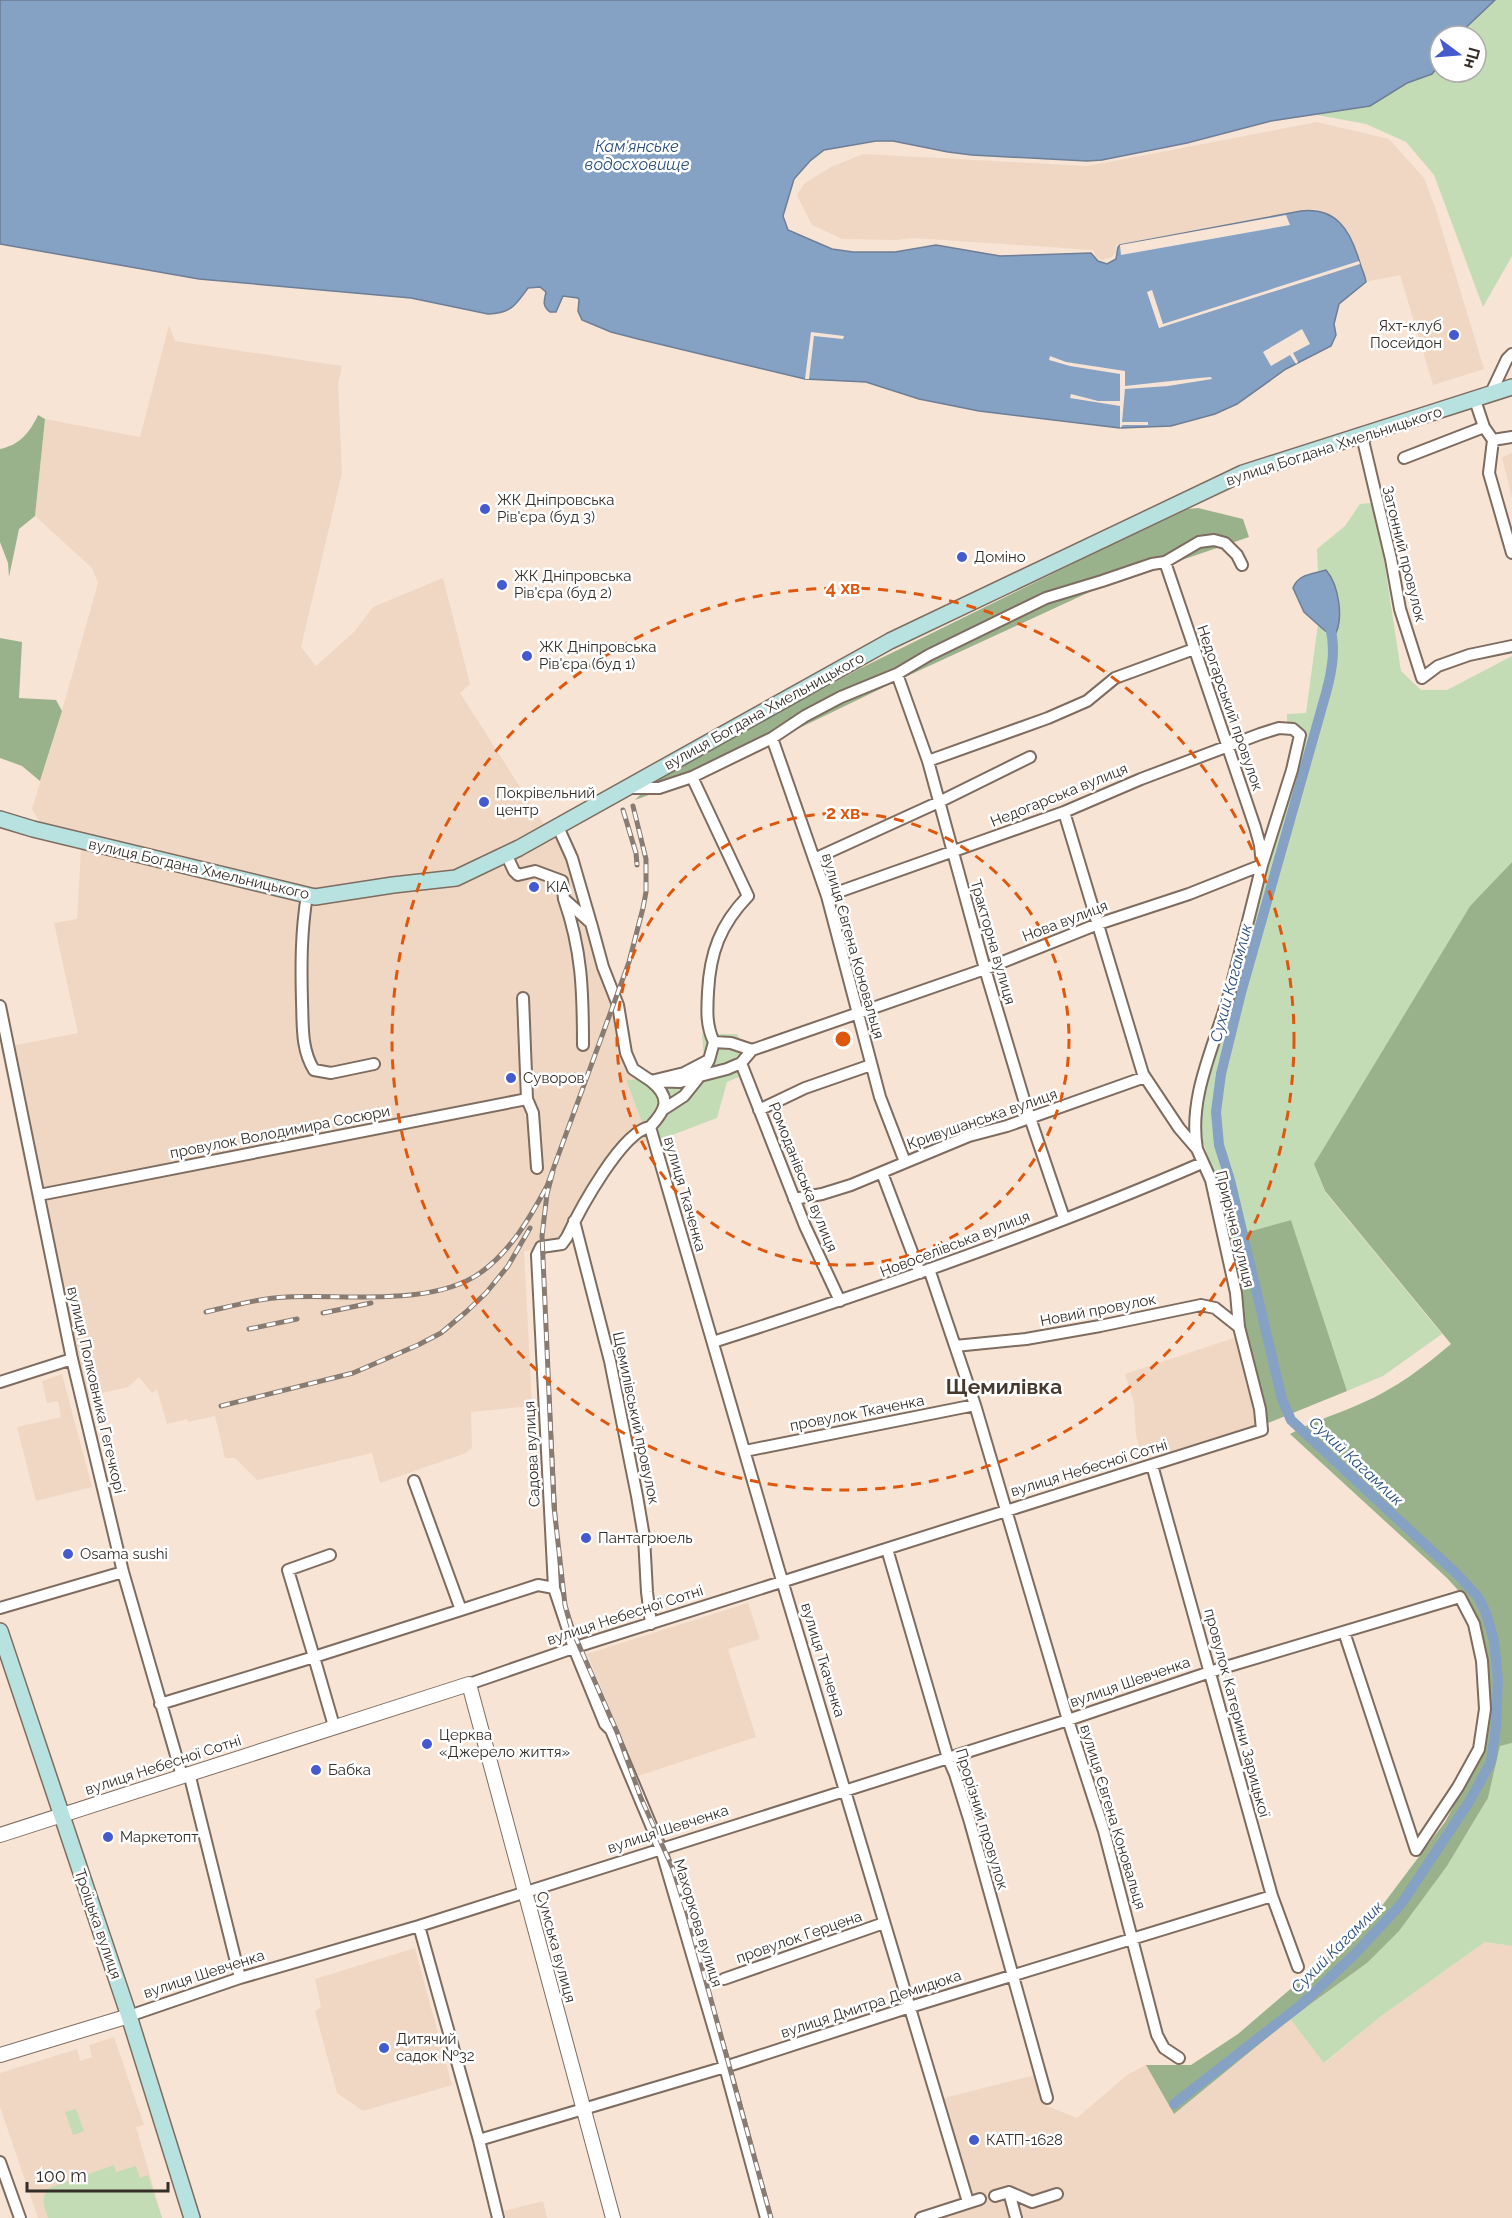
<svg xmlns="http://www.w3.org/2000/svg" width="1512" height="2218" font-family="Raleway,sans-serif">
<style>
.built{fill:#efd7c3}
.green{fill:#c4dcb6}
.forest{fill:#9ab28c}
.water{fill:#85a1c4;stroke:#6d7e95;stroke-width:1.5}
.pier{fill:#f7e4d5}
.lines{fill:none;stroke-linecap:round;stroke-linejoin:round}
.canal{stroke:#85a1c4;stroke-width:10}
.minor-casing{stroke:#7d6c5f;stroke-width:14}
.tertiary-casing{stroke:#7d6c5f;stroke-width:16}
.secondary-casing{stroke:#7d6c5f;stroke-width:18}
.minor{stroke:#fff;stroke-width:10}
.tertiary{stroke:#fff;stroke-width:14}
.secondary{stroke:#b8e2df;stroke-width:15}
.rail-casing{stroke:#887c72;stroke-width:5}
.rail{stroke:#fff;stroke-width:3;stroke-dasharray:9;stroke-linecap:butt}
.ring{fill:none;stroke:#df570d;stroke-width:3;stroke-dasharray:10 8}
.poi-dot{fill:#455ace;stroke:#fff;stroke-width:2}
.labels{text-anchor:middle;dominant-baseline:central;stroke-width:5;stroke-linejoin:round;paint-order:stroke}
.poi-label{font-size:15px;fill:#352e28;stroke:#fff;text-anchor:start}
.street-label{font-size:15px;fill:#352e28;stroke:#fff}
.water-label{font-size:16px;font-style:italic;fill:#274e7d;stroke:#fff}
.district-label{font-size:21px;font-weight:bold;fill:#47392d;stroke:#fff}
.centre{fill:#df570d;stroke:#fff;stroke-width:3}
.ring-label{font-size:18px;text-anchor:middle;font-weight:bold;fill:#df570d;stroke:#fff;stroke-width:5;stroke-linejoin:round;paint-order:stroke}
</style>
<rect width="100%" height="100%" fill="#f7e4d5"/>
<path class="built" d="M1317 122 1389 139 1424 178 1436 210 1484 369 1433 385 1400 275 1366 282 1354 244 1324 212 1315 209 1116 245V252L1112 257 1102 260 1096 257 1093 250 913 238 896 240 842 239 812 225 797 195 805 183 831 167 863 154 1088 166Z
M169 325 175 341 342 366 338 384 342 473 301 647 316 666 355 631 373 607 443 578 470 684 460 693 543 823 568 834 630 1049 641 1079 626 1080 649 1141 636 1144 621 1154 577 1221 569 1244 561 1247 524 1251 532 1406 471 1412 472 1447 466 1453 380 1483 372 1453 257 1480 235 1458H225L215 1416 188 1422 187 1419 167 1424 157 1389 152 1393 139 1377 128 1387 75 1399 32 1201 1 1048 78 1033 54 923 77 919 82 833 40 822 32 809 62 711 98 583 92 568 35 516 45 419 140 437Z
M1512 453V498L1502 457Z
M1246 1334 1268 1423 1143 1460 1136 1435 1134 1403 1125 1374Z
M62 1374 92 1487 36 1501 17 1427 61 1417 58 1401 47 1403 42 1381Z
M748 1603 760 1639 728 1649 756 1737 638 1776 587 1654Z
M1485 1942 1512 1946V2218H931L974 2203 944 2098 1035 2075 1047 2106 1077 2118 1127 2075 1146 2065 1174 2114 1290 2019 1325 2063 1380 2017Z
M415 1948 452 2085 363 2111 337 2093 315 2011 321 2007 315 1979Z
M114 2037 144 2125 136 2127 162 2218H38L0 2107V2073L77 2049 80 2061 92 2057 89 2045Z
M543 2201 547 2218H506L504 2211Z"/>
<path class="green" d="M1495 0H1512V256L1483 307 1434 175 1406 142 1366 124 1312 114 1370 106 1407 83 1432 74 1440 64V72H1476V36H1457Z
M1370 503 1376 508 1401 671 1421 690H1447L1512 656V862L1470 906 1314 1164 1325 1192 1442 1334 1383 1376 1347 1391 1291 1220 1230 1237 1215 1175 1201 1137 1199 1117 1209 1071 1228 1014 1251 919 1304 734 1287 725V714L1306 713 1318 624 1327 635 1333 638C1338 610 1343 595 1326 571L1318 573 1317 549 1345 526 1360 504Z
M702 1034H737L742 1043 748 1073 727 1082 717 1118 667 1137 649 1141 626 1080 641 1079 704 1060Z
M1512 1743V1946L1485 1942 1380 2017 1324 2063 1290 2019 1367 1963 1447 1866 1488 1798 1500 1745Z
M76 2109 84 2131 73 2135 65 2112Z
M114 2165 116 2172 136 2166 140 2178 148 2175 162 2218H48C44 2206 40 2198 49 2188Z"/>
<path class="forest" d="M38 415 45 419 35 516 19 529 9 577 8 563 0 542V449C20 445 30 432 38 415Z
M1198 508 1243 519 1249 537 1094 590 903 678 696 778 635 800 657 778 859 669 1111 545 1188 509Z
M0 638 22 642 19 698 56 700 62 711 40 781 22 766 0 758Z
M1512 862V1743L1500 1746 1488 1798 1447 1866 1399 1931 1367 1963 1290 2019 1174 2114 1146 2065H1191L1238 2034 1329 1956 1366 1927 1445 1822 1481 1756 1488 1703 1466 1599 1447 1578 1290 1434C1313 1421 1338 1414 1362 1403 1395 1389 1424 1367 1451 1344L1325 1191 1314 1164 1470 906Z
M1291 1220 1347 1391 1268 1423 1246 1334 1243 1304 1230 1237Z"/>
<path class="water" d="M0 0H1495L1457 36H1440V64L1432 74 1407 83 1370 106 1271 121 1187 143 1102 160 1087 161 972 155 948 152 893 141H876L824 150 810 161 794 179 783 216 788 230 832 249 853 252H895L936 245 1000 256 1091 253 1098 261 1107 264 1116 259 1118 247 1120 245 1301 211C1336 207 1350 230 1359 260 1361 268 1365 274 1366 282L1339 304 1334 324 1336 335 1331 346 1286 369 1237 404 1215 414 1171 426 1120 428 979 411 919 399 866 382 805 379 638 339 611 332 582 320 578 311 579 300 578 298 563 296 556 312H550C542 306 544 301 546 292L540 287 528 288C515 306 511 313 488 314L411 298 199 279 0 244Z
M1326 570C1339 585 1345 622 1333 638L1304 612 1293 588C1298 574 1313 574 1326 570Z"/>
<path class="pier" d="M1286 215 1290 225 1121 255 1120 245Z
M1359 261 1360 264 1159 328 1147 292 1152 290 1163 324Z
M1302 329 1310 344 1293 353 1298 362 1296 364 1290 355 1271 366 1263 352Z
M811 332 844 336 843 339 814 336 809 379H805Z
M1050 356 1066 362 1125 371V386L1199 378 1211 377 1212 379 1168 386 1125 389 1122 422H1148V425H1123L1120 428V406L1070 398 1071 394 1098 401H1120V374L1070 366 1049 360Z"/>
<g class="lines">
<path class="canal" d="M1174 2104 1302 2004 1353 1956 1402 1903 1469 1802 1491 1762 1496 1727 1498 1679 1494 1640 1486 1613 1478 1597 1458 1575 1291 1420 1282 1399 1230 1180 1219 1145 1216 1112 1221 1074 1241 993 1326 693C1332 671 1336 649 1330 627"/>
<defs>
<path id="minor" d="M1490 395 1507 359 1512 354
M1475 400 1484 427
M1362 436 1391 559 1400 609 1422 678 1438 666 1469 655 1512 646
M1493 440 1489 473 1512 553
M1404 458 1484 427 1493 440 1512 437
M1165 562 1255 827 1260 845 1262 865C1251 909 1240 954 1228 998 1214 1047 1188 1097 1197 1149
M897 674 928 761 985 969 1025 1103 1064 1218
M772 738 827 896 880 1097 905 1162
M928 761 1048 718 1087 701 1115 678 1194 649
M692 777 748 896C720 925 710 953 708 992 707 1010 706 1026 714 1042
M627 788H659L692 777 772 738 805 716 841 697 897 674 929 655 1046 598 1102 581 1152 564 1165 562 1199 542 1214 540 1225 543 1237 555 1242 565
M558 827 572 858 590 920
M506 854 514 871 518 875 535 871 562 881 564 899 591 923 603 967 618 1005 626 1053 633 1069 651 1081 684 1073 709 1060
M814 859 939 802 1030 757
M307 895C301 932 301 965 302 1002 303 1026 301 1049 314 1070L331 1073 374 1064
M564 899C582 950 583 992 583 1045
M523 998 527 1099 533 1113 537 1168
M0 1006 72 1359 123 1572 182 1776
M741 1063 805 1226 840 1301
M664 1109 684 1096 700 1076 727 1069 741 1063 752 1050
M759 1110 805 1088 871 1065
M650 1127C666 1110 672 1098 651 1081L680 1082 700 1076 709 1060 714 1042 731 1043 752 1050 985 969 1098 924 1189 894 1262 865 1292 770 1300 735 1293 729 1279 728 1260 734 1141 779 1064 812 827 896
M650 1127C622 1131 579 1211 567 1237L562 1244 541 1247 537 1255 554 1588 574 1648 605 1724 611 1730 661 1849 725 2067 766 2218
M650 1127 778 1567 968 2202
M882 1173 920 1273
M39 1195 527 1099
M794 1199 822 1194 851 1185 969 1136 1007 1126 1145 1077
M574 1221 610 1361 637 1496 644 1537 647 1592 651 1624
M929 1269 975 1405 1068 1720 1104 1831 1157 2035 1164 2048 1179 2058
M713 1342C879 1289 1043 1232 1202 1163
M955 1346 1026 1339 1100 1326 1201 1305 1215 1308 1239 1327
M0 1382 72 1359
M745 1451 975 1405
M1152 1465 1272 1896 1298 1967
M887 1549 948 1758 955 1774 970 1822 1047 2098
M0 1608 123 1572
M461 1610 538 1585 554 1588
M1344 1632 1416 1850
M469 1684 579 1646 1262 1430 1260 1409 1239 1327 1236 1293 1211 1180 1197 1149 1179 1128 1143 1074 1064 812
M160 1704 314 1657 288 1570 330 1555
M334 1726 314 1657 461 1610 414 1481
M189 1773 240 1978
M419 1926 479 2140 498 2218
M724 1979 884 1923
M129 2016 240 1978 419 1926 1068 1720 1219 1669 1460 1597 1474 1624 1482 1661 1485 1709 1479 1749 1458 1787 1416 1850
M479 2140 725 2067 910 2007 1272 1896
M0 2162 20 2218
M1009 2192 1016 2218
M995 2196 1009 2192 1032 2202 1057 2194
M921 2218 980 2199"/>
<path id="tertiary" d="M0 1835 469 1684 613 2218
M0 2055 129 2016"/>
<path id="secondary" d="M0 819 33 829 315 897 393 885 456 878 519 848 890 641 1243 473 1512 387
M0 1631 129 2016 192 2218"/>
</defs>
<use href="#minor" class="minor-casing"/>
<use href="#tertiary" class="tertiary-casing"/>
<use href="#secondary" class="secondary-casing"/>
<use href="#minor" class="minor"/>
<use href="#tertiary" class="tertiary"/>
<use href="#secondary" class="secondary"/>
<defs>
<path id="rail" d="M623 810 636 853 637 865
M553 1171 547 1194 542 1236 554 1507 565 1605 571 1627 617 1732 641 1798 673 1869 688 1916 771 2218
M206 1312C232 1306 260 1298 287 1297 343 1294 432 1307 480 1273 510 1252 530 1218 547 1186L629 962 643 908 646 892V859L633 806
M323 1313 371 1303
M249 1329 297 1319
M221 1406 353 1373 418 1345 441 1333 466 1312 486 1293 508 1266 530 1228"/>
</defs>
<use href="#rail" class="rail-casing"/>
<use href="#rail" class="rail"/>
</g>
<g class="ring">
<circle cx="843" cy="1039" r="226"/>
<circle cx="843" cy="1039" r="451"/>
</g>
<g class="poi-dot">
<circle cx="1454" cy="335" r="6"/>
<circle cx="485" cy="509" r="6"/>
<circle cx="962" cy="557" r="6"/>
<circle cx="502" cy="585" r="6"/>
<circle cx="527" cy="656" r="6"/>
<circle cx="484" cy="802" r="6"/>
<circle cx="534" cy="887" r="6"/>
<circle cx="511" cy="1078" r="6"/>
<circle cx="586" cy="1538" r="6"/>
<circle cx="68" cy="1554" r="6"/>
<circle cx="427" cy="1744" r="6"/>
<circle cx="316" cy="1770" r="6"/>
<circle cx="108" cy="1837" r="6"/>
<circle cx="384" cy="2048" r="6"/>
<circle cx="974" cy="2140" r="6"/>
</g>
<g class="labels">
<g class="poi-label">
<text x="1442" y="326" text-anchor="end">Яхт-клуб<tspan x="1442" dy="17">Посейдон</tspan></text>
<text x="497" y="500">ЖК Дніпровська<tspan x="497" dy="17">Рів'єра (буд 3)</tspan></text>
<text x="974" y="557">Доміно</text>
<text x="514" y="576">ЖК Дніпровська<tspan x="514" dy="17">Рів'єра (буд 2)</tspan></text>
<text x="539" y="647">ЖК Дніпровська<tspan x="539" dy="17">Рів'єра (буд 1)</tspan></text>
<text x="496" y="793">Покрівельний<tspan x="496" dy="17">центр</tspan></text>
<text x="546" y="887">KIA</text>
<text x="523" y="1078">Суворов</text>
<text x="598" y="1538">Пантагрюель</text>
<text x="80" y="1554">Osama sushi</text>
<text x="439" y="1735">Церква<tspan x="439" dy="17">«Джерело життя»</tspan></text>
<text x="328" y="1770">Бабка</text>
<text x="120" y="1837">Маркетопт</text>
<text x="396" y="2039">Дитячий<tspan x="396" dy="17">садок №32</tspan></text>
<text x="986" y="2140">КАТП-1628</text>
</g>
<g class="street-label">
<text transform="translate(1334 446) rotate(-18)">вулиця Богдана Хмельницького</text>
<text transform="translate(1404 554) rotate(76)">Затонний провулок</text>
<text transform="translate(1230 708) rotate(71)">Недогарський провулок</text>
<text transform="translate(764 711) rotate(-29)">вулиця Богдана Хмельницького</text>
<text transform="translate(1059 795) rotate(-22)">Недогарська вулиця</text>
<text transform="translate(199 869) rotate(13)">вулиця Богдана Хмельницького</text>
<text transform="translate(1065 921) rotate(-21)">Нова вулиця</text>
<text transform="translate(993 942) rotate(74)">Тракторна вулиця</text>
<text transform="translate(853 946) rotate(74)">вулиця Євгена Коновальця</text>
<text transform="translate(982 1119) rotate(-19)">Кривушанська вулиця</text>
<text transform="translate(280 1132) rotate(-11)">провулок Володимира Сосюри</text>
<text transform="translate(803 1177) rotate(68)">Ромоданівська вулиця</text>
<text transform="translate(685 1194) rotate(74)">вулиця Ткаченка</text>
<text transform="translate(1235 1229) rotate(76)">Прирічна вулиця</text>
<text transform="translate(955 1244) rotate(-21)">Новоселівська вулиця</text>
<text transform="translate(1098 1310) rotate(-11)">Новий провулок</text>
<text transform="translate(96 1390) rotate(77)">вулиця Полковника Гегечкорі</text>
<text transform="translate(857 1413) rotate(-11)">провулок Ткаченка</text>
<text transform="translate(636 1418) rotate(78)">Щемилівський провулок</text>
<text transform="translate(532 1454) rotate(-93)">Садова вулиця</text>
<text transform="translate(1089 1468) rotate(-17)">вулиця Небесної Сотні</text>
<text transform="translate(625 1615) rotate(-18)">вулиця Небесної Сотні</text>
<text transform="translate(823 1660) rotate(73)">вулиця Ткаченка</text>
<text transform="translate(1130 1682) rotate(-19)">вулиця Шевченка</text>
<text transform="translate(1237 1713) rotate(75)">провулок Катерини Зарицької</text>
<text transform="translate(163 1765) rotate(-18)">вулиця Небесної Сотні</text>
<text transform="translate(1113 1817) rotate(73)">вулиця Євгена Коновальця</text>
<text transform="translate(982 1819) rotate(73)">Прорізний провулок</text>
<text transform="translate(668 1829) rotate(-18)">вулиця Шевченка</text>
<text transform="translate(698 1923) rotate(73)">Махоркова вулиця</text>
<text transform="translate(98 1924) rotate(71)">Троїцька вулиця</text>
<text transform="translate(799 1937) rotate(-19)">провулок Герцена</text>
<text transform="translate(556 1947) rotate(75)">Сумська вулиця</text>
<text transform="translate(204 1974) rotate(-18)">вулиця Шевченка</text>
<text transform="translate(871 2004) rotate(-18)">вулиця Дмитра Демидюка</text>
</g>
<g class="water-label">
<text x="637" y="146">Кам'янське<tspan x="637" dy="18">водосховище</tspan></text>
<text transform="translate(1231 983) rotate(-75)">Сухий Кагамлик</text>
<text transform="translate(1356 1461) rotate(43)">Сухий Кагамлик</text>
<text transform="translate(1337 1947) rotate(-45)">Сухий Кагамлик</text>
</g>
<g class="district-label">
<text x="1004" y="1386">Щемилівка</text>
</g>
</g>
<circle cx="843" cy="1039" r="9" class="centre"/>
<g class="ring-label">
<text x="843" y="594">4 хв</text>
<text x="843" y="819">2 хв</text>
</g>
<g transform="translate(1458 54) rotate(106)"><circle r="28" fill="#ffffff" stroke="#aeaba9" stroke-width="1.5"/>
<path d="M0-4.5L10 22L0 15L-10 22Z" fill="#455ace"/>
<text y="-9" font-size="16" font-weight="bold" text-anchor="middle" fill="#352e28">Пн</text>
</g>
<path d="M27 2182v9h141v-9" fill="none" stroke="#352e28" stroke-width="3"/>
<text x="36" y="2182" font-size="18" fill="#352e28" stroke="#ffffff" stroke-width="4.5" paint-order="stroke">100 m</text>
</svg>
